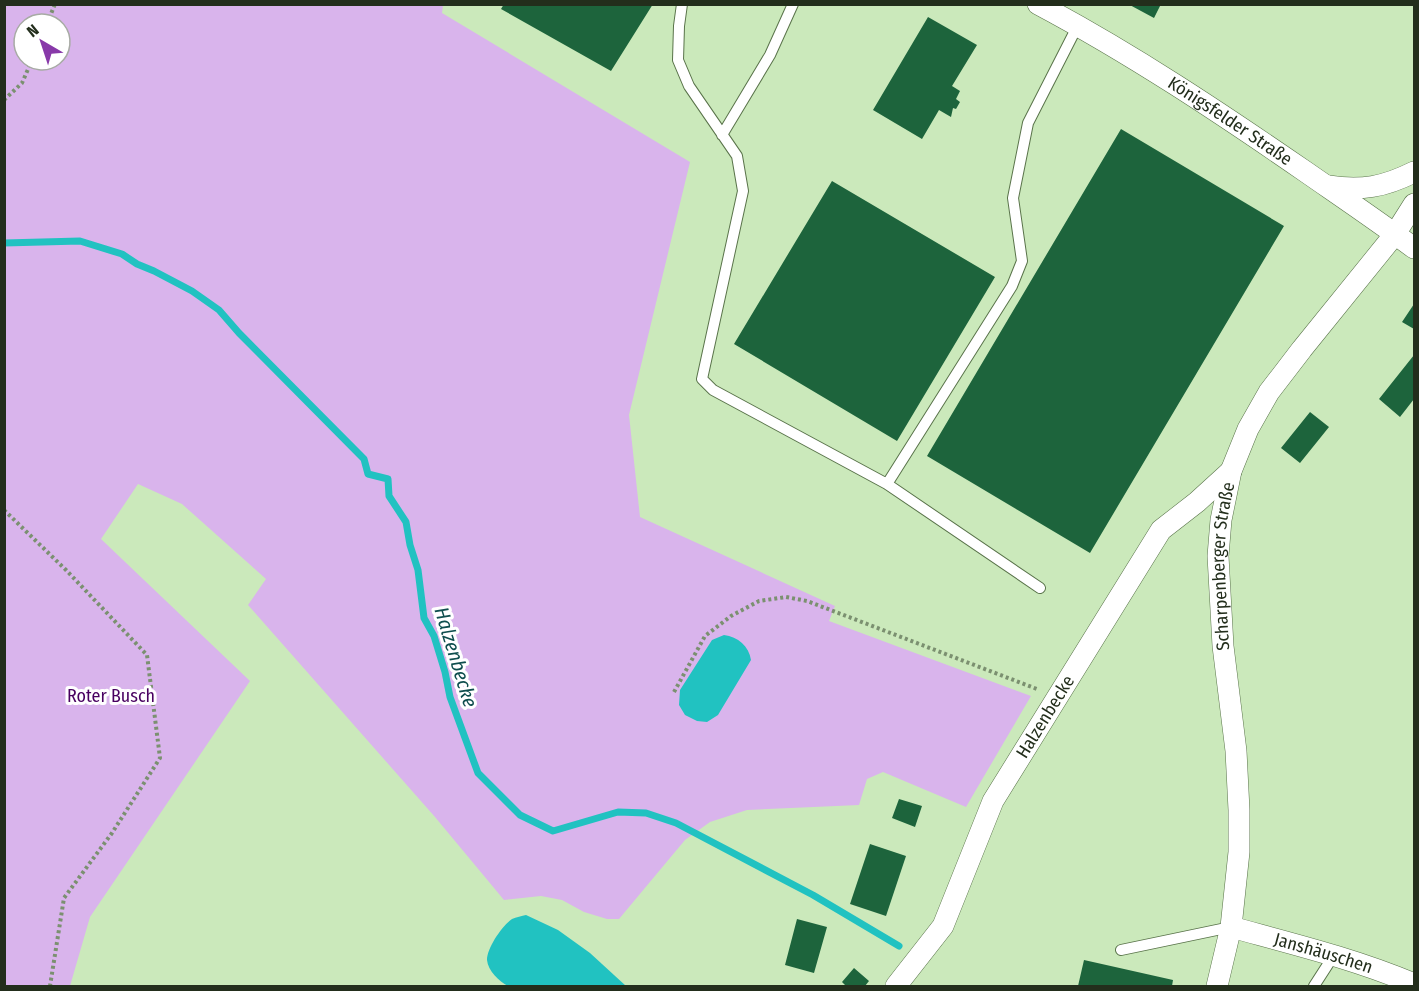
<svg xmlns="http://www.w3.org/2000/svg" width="1419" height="991" font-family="'Fira Sans Condensed',sans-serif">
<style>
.green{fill:#d9b4ec;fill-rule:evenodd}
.water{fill:#21c2c1}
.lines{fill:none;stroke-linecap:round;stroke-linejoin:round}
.stream{stroke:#21c2c1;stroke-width:7}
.building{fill:#1d643c}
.service-casing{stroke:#59734a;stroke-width:12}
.minor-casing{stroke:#59734a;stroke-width:22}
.path{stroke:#7b9070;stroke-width:4;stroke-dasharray:3 3;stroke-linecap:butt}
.service{stroke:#fff;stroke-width:10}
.minor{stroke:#fff;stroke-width:21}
.labels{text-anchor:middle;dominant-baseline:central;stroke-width:6;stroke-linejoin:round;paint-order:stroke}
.street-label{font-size:18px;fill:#232e1c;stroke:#fff}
.park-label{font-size:18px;fill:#480060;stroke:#fff}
.water-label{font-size:20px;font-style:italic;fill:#0f4e4e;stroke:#fff}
</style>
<rect width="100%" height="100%" fill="#cbe9bb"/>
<path class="green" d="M4 5H443L442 13 690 162 629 415 640 517 835 606 829 621 1031 696 966 807 883 772 867 779 859 805 747 810 710 822 685 840 619 919H607L584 912 562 900 541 896 504 900 435 817 248 605 266 579 182 504 138 484 101 539 250 681 90 917 70 986H5ZM24 24H60V60H24Z"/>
<path class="water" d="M724 635C738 637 749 646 751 660L718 715 707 722 697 721 685 715 679 705 680 690 712 640Z
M526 915 558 930 590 953 626 986H508C499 981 488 971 487 960 487 948 502 926 512 919 516 917 522 916 526 915Z"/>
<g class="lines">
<path class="stream" d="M4 243 80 241 122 254 137 264 154 271 192 291 219 310 239 333 364 459 368 474 388 479 389 496 406 522 410 545 418 570 424 618 434 636 445 672 450 697 478 773 520 815 553 831 618 812 646 813 676 823 813 895 899 946"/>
</g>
<path class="building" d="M504 4H653L611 71 501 9Z
M1128 4H1161L1154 18Z
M928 17 977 45 952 86 960 91 956 99 960 102 956 109 953 108 951 117 939 110 922 139 873 110Z
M1121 129 1284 226 1090 553 927 456Z
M832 181 995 277 897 441 734 344Z
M1414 304V329L1402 322Z
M1414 355V399L1400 417 1379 399Z
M1310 412 1329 427 1300 463 1281 448Z
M899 799 922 806 915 827 892 818Z
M870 844 906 856 886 916 850 904Z
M797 919 827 927 814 973 785 965Z
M1084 960 1173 980 1172 986H1078Z
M854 968 869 981 865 986H846L842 982Z"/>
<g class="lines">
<defs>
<path id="service" d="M682 4 679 26 678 60 689 86 737 156 743 191 702 379 713 390 887 484 1012 286 1022 261 1013 198 1028 123 1078 25
M722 135 770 55 793 4
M887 484 1040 588
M1121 950 1231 927
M1314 986 1334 955"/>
<g id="minor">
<path id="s1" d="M1038 4C1132 54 1219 112 1306 172 1342 197 1379 222 1414 248"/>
<path d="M1328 186C1362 191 1384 187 1414 172"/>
<path id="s2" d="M1231 927C1293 944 1355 959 1414 984"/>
<path id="s3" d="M896 986 943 926 993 801 1161 530 1197 502 1231 471"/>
<path id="s4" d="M1217 986 1231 927 1239 852V810L1236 751 1223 646 1218 556 1221 520 1231 471 1248 429 1269 392 1302 349 1395 234 1414 204"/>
</g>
</defs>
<use href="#service" class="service-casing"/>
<use href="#minor" class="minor-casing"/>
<path class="path" d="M47 24 55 4
M4 100 22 83 32 60
M4 510 66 570 147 655 160 758 112 833 64 898 50 986
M674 692 705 636 731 616 759 601 786 597 807 601 1037 689"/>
<use href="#service" class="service"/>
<use href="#minor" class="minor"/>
</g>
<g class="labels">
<g class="street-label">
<text stroke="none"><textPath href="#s1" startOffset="225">Königsfelder Straße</textPath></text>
<text stroke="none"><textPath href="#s4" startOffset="423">Scharpenberger Straße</textPath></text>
<text stroke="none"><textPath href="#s3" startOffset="310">Halzenbecke</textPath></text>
<text stroke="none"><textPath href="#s2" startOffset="96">Janshäuschen</textPath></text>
</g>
<g class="park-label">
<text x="111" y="696">Roter Busch</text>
</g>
<g class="water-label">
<text transform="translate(456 657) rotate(73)">Halzenbecke</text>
</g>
</g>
<rect width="1419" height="991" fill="none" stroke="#232e1c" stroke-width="12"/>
<g transform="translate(42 42) rotate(321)"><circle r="28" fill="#ffffff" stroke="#a7aba4" stroke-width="1.5"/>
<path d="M0-4.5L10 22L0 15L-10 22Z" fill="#8839a9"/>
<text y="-9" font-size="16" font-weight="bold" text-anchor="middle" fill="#232e1c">N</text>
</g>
</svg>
